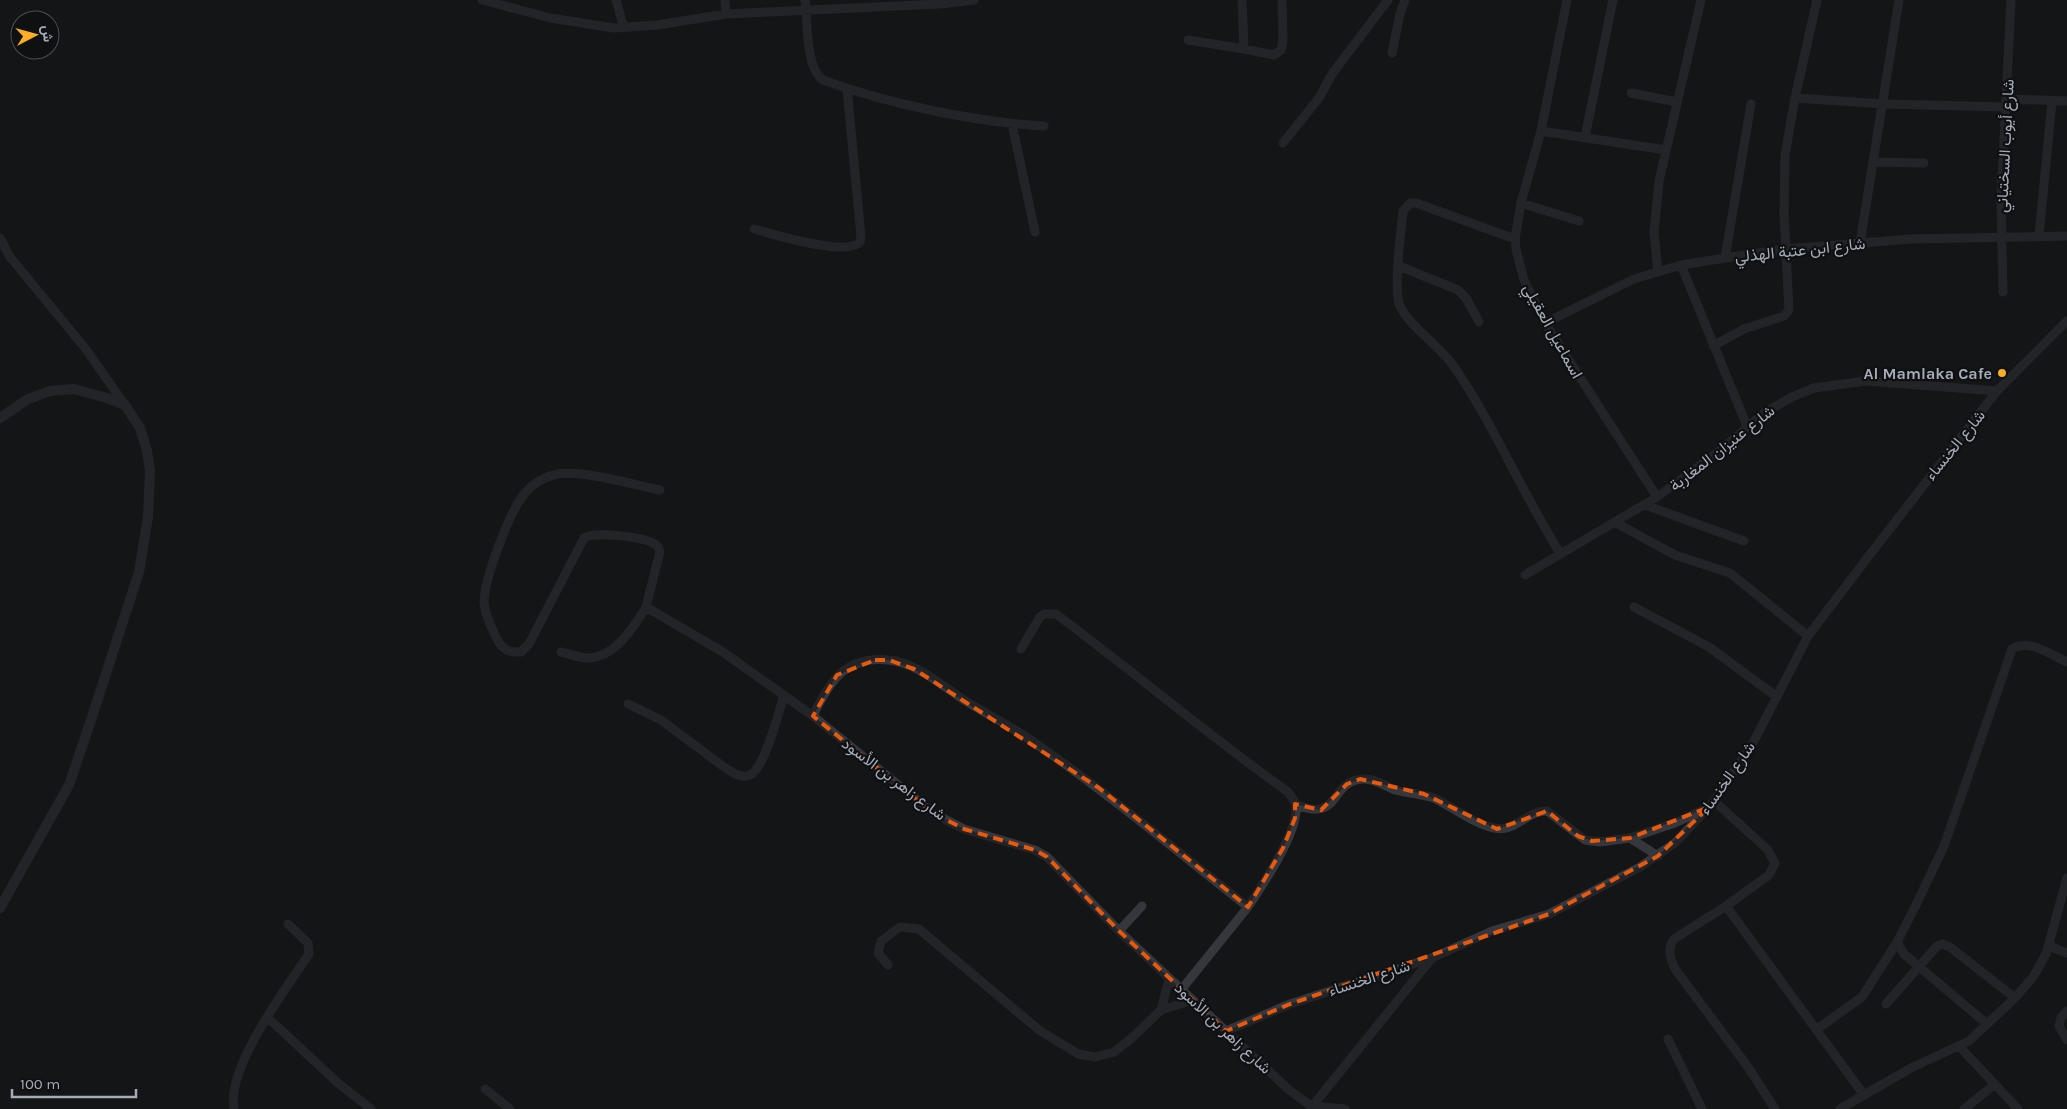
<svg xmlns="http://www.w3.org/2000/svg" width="2067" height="1109" font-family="Karla,Vazirmatn,sans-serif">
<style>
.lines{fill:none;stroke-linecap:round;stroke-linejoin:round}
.minor{stroke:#35373c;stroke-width:9}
.tertiary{stroke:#35373c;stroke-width:10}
.marked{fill:none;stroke:#e8590c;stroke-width:4;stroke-dasharray:10 6;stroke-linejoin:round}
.poi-dot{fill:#fdad26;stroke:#0f1012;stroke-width:2}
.labels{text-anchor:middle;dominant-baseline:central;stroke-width:4.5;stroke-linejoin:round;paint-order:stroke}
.street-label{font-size:16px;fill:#a5acb8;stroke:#0f1012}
.poi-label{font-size:16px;font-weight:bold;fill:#a5acb8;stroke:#0f1012;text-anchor:end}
</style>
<rect width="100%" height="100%" fill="#141517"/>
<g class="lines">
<path class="minor" d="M482 0 551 18 613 28 657 25 726 14 940 4 974 0
M616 0 624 28
M725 0 726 14
M805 0C808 21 805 68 823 80 888 104 975 122 1044 126
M1242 0 1244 49 1274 55 1281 50 1283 40 1282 0
M1567 0 1541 131 1521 203 1515 239 1516 249 1524 280 1545 323 1657 497
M1188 40 1244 49
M1392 53 1400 14 1405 0
M1631 93 1677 102
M1795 98 1884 104 2007 107
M2007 99 2067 101
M1012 124 1035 232
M1541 131 1666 150
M1585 137 1613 0
M1283 143 1319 98 1332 74 1388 0
M1875 162 1924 163
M1521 203 1579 221
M754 229C772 234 846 257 860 242L861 237 847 88
M2039 236 2052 101
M0 238 10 257 85 348 125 405
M1515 239 1416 203H1410L1403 211C1401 230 1393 291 1400 306 1410 327 1441 347 1455 368 1495 427 1522 493 1560 553
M1860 243 1899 0
M1725 258 1751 104
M1681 265 1747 426
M1399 266 1458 290 1466 298 1479 322
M1658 272 1654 232 1659 181 1701 0
M2003 292 2001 200 2011 0
M1545 323 1634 279 1681 265 1725 258 1786 249 1911 239 2067 236
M1713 346 1744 329 1784 316 1789 310 1784 214 1785 155 1795 98 1817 0
M660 490C634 485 578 468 554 475 544 477 533 484 525 493 510 510 484 579 484 603 485 614 490 625 495 635 501 648 506 653 521 652L529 644 584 538C594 531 642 537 653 543 658 545 659 548 660 552L646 607 723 652 813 716
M1645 505 1744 541
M1616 523 1675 555 1730 573 1808 636
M1525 575 1657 497 1722 449 1764 413 1792 397 1814 388 1866 381 1997 391
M1634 607 1709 647 1777 697
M1021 649 1040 617 1044 614H1056C1134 672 1208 735 1288 792 1292 797 1296 802 1296 809 1297 834 1262 886 1248 907
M561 652C570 654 580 658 589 658 615 657 634 627 646 607
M628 704 661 720 724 767C732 772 741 779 750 775 765 768 779 711 784 695
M1714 801 1767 849 1775 863 1769 875 1726 906 1864 1095
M1295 804C1342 824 1328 781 1363 779 1374 778 1385 786 1395 790 1409 794 1422 793 1436 799 1455 809 1473 823 1494 828 1515 833 1528 810 1547 811L1585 840 1600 842 1630 838 1658 856
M1630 838 1675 823 1705 809
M1726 906 1674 939C1667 949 1670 958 1675 969L1748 1067 1775 1109
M1119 931 1142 906
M1897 942 1904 954 1987 1024
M2049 946 2067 953
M888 965 878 953 881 941 900 927 919 929 1039 1030 1078 1054 1096 1057 1114 1052 1133 1037 1161 1010 1169 979
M1181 990 1248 907C1178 852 1109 794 1035 743 1013 727 988 715 964 700 941 685 916 662 888 660 845 656 829 682 813 716L933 813 964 829 1035 850 1047 857 1119 931 1288 1089 1311 1106 1345 1109
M1886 1004 1937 946 1943 944 1950 947 2015 998
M1161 1010 1193 1000
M2067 1011 2061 1018 2059 1026 2067 1040
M267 1017 338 1083 371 1109
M1816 1030 1862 997 1897 942 1915 907 1944 846 2012 649C2028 638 2052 655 2067 662
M1226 1031 1290 1004 1432 958 1492 931 1549 914 1640 867 1676 842 1714 801 1754 741 1808 636 1868 557 1997 391 2067 321
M1668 1039 1702 1109
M1959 1046 2018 1109
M485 1089 510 1109
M234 1109C226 1068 286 988 309 954L308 943 288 924
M1310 1109 1432 958
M1840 1109 1911 1068 1969 1041 2015 998 2033 977 2046 954 2067 878
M1964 1109 1994 1085"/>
<path class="tertiary" d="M0 418 28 399 50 391 74 389 107 398 125 405 140 428 147 451 150 471 148 517 139 572 91 720 69 785 0 908"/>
</g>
<path d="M0 0H2067V1109H0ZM875 660H889L914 669 1099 788 1248 907 1283 848 1295 818V804L1321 810 1347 784 1360 779 1424 794 1497 829 1547 811 1578 836 1592 841 1630 838 1709 807 1658 856 1549 914 1290 1004 1226 1031 1119 931 1047 857 1035 850 964 829 933 813 813 716 837 675Z" fill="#141517" fill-opacity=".55" fill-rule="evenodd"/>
<path class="marked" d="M875 660H889L914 669 1099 788 1248 907 1283 848 1295 818V804L1321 810 1347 784 1360 779 1424 794 1497 829 1547 811 1578 836 1592 841 1630 838 1709 807 1658 856 1549 914 1290 1004 1226 1031 1119 931 1047 857 1035 850 964 829 933 813 813 716 837 675Z"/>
<circle class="poi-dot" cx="2002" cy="373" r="5"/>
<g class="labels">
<g class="street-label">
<text transform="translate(2005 146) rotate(-87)">شارع أيوب السختياني</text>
<text transform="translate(1800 250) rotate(-6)">شارع ابن عتبة الهذلي</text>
<text transform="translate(1553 331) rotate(61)">اسماعيل العقيلي</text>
<text transform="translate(1955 445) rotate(-51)">شارع الخنساء</text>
<text transform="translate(1722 448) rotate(-38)">شارع عنيزان المغاربة</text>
<text transform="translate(1727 778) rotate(-55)">شارع الخنساء</text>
<text transform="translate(894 779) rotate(37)">شارع زاهر بن الأسود</text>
<text transform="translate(1369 978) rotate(-18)">شارع الخنساء</text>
<text transform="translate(1223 1028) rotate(43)">شارع زاهر بن الأسود</text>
</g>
<g class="poi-label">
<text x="1992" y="373">Al Mamlaka Cafe</text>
</g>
</g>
<g transform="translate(35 35) rotate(84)"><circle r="24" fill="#0f1012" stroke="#4b4e54"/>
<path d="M0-4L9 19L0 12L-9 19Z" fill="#fdad26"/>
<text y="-8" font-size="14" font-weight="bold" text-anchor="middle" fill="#a5acb8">ش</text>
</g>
<path d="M12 1089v8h124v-8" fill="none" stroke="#a5acb8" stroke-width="2.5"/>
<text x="20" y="1089" font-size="15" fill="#a5acb8" stroke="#0f1012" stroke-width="4" paint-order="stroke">100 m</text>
</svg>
